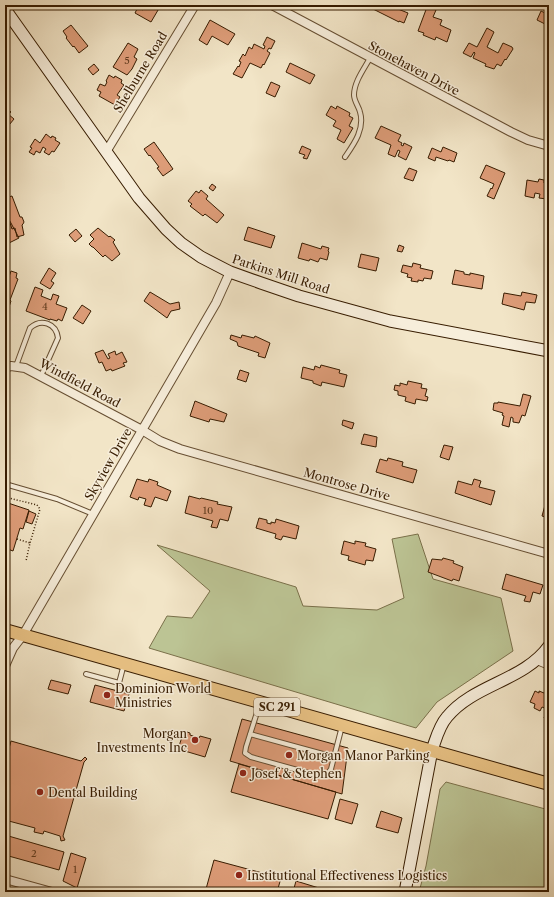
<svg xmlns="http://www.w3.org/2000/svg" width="554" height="897" font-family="'Libre Caslon Text',serif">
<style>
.green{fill:#bcc494;stroke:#7a704a}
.building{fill:#de9d79;stroke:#371c01}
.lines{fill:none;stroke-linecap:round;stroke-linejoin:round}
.lane-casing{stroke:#664e32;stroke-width:6}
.street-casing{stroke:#664e32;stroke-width:10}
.secondary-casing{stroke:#371c01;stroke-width:13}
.primary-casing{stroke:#371c01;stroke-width:14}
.path{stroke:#371c01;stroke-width:1.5;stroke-dasharray:1 2;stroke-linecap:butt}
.lane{stroke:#f7eedb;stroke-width:4}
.street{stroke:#f7eedb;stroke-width:8}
.secondary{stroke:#f7eedb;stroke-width:11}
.primary{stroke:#e9c284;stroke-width:12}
.poi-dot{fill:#8f2418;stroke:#f7eedb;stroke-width:1.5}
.labels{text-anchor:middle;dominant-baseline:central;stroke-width:3;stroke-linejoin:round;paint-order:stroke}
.number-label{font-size:10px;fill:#613c1f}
.shield{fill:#f7eedb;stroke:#715b42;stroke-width:1}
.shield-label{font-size:11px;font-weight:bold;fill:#371c01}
.street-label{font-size:12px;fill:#371c01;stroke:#f7eedb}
.poi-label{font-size:12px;fill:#371c01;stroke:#f7eedb;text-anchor:start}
</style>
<rect width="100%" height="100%" fill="#f2e5c7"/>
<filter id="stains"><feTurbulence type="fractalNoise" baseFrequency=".005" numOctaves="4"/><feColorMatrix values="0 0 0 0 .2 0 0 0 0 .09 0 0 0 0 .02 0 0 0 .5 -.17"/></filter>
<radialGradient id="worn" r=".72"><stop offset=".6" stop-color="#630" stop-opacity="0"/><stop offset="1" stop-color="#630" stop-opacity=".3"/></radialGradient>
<path class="green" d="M418 534 433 579 501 598 513 651 437 702 416 728 149 648 167 616 192 618 210 591 157 545 296 587 303 606 377 610 404 598 392 539Z
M446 782 549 810V892H419L426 866 440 789Z"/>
<path class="building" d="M146 5H161L151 22 135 13 138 7 143 10Z
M372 5H400L398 9 408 13 404 23 399 21V22L371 8Z
M427 7 436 10 433 17 442 20 440 25 451 30 447 42 436 37 435 40 423 35 424 33 418 31Z
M541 11 549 15V26L537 20Z
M210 20 235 34 228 45 212 36 207 45 199 40Z
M71 25 88 46 79 53 74 46 73 47 66 38 67 37 63 31Z
M487 28 494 32 487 47 498 53 503 43 512 47 513 49 506 60 505 59 501 66 497 64 494 69 485 66 486 64 473 58 475 53 474 52 471 57 463 53 469 43 477 47Z
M267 37 275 41 271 49 269 48 267 51 270 53 264 65 263 64 261 68 250 63 242 78 233 74 238 66 239 67 241 62 239 61 243 54 245 56 249 47 252 49 254 44 264 49 265 46 263 45Z
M128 43 138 49 134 57 137 59 132 69 127 75 113 67Z
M290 63 315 75 310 84 286 72Z
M94 64 99 70 93 75 88 69Z
M109 75 114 78 115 76 122 80 121 83 124 85 117 95 120 97 115 105 99 96 101 92 97 90 100 84 105 86 107 82 106 81Z
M271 82 280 86 275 97 266 93Z
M331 106 336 109 337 106 350 113 349 116 353 118 349 126 353 128 344 143 337 139 341 130 333 126 336 121 326 115Z
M5 107 11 112 8 114 14 119 5 130Z
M381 126 401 135 398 141 402 143 401 145 403 146 404 143 412 147 406 160 398 156 400 151 398 150 395 157 388 154 391 145 375 138Z
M46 134 51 138 52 136 56 138 55 140 60 143 54 152 52 151 49 155 44 152 46 149 43 147 40 153 36 151 34 155 29 152 32 148 30 147 35 139 40 143Z
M154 142 173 169 163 176 157 168 159 167 150 155 149 156 144 149Z
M302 146 311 150 307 159 303 158 305 155 299 153Z
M443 147 457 153 454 162 449 160 448 161 436 157 435 161 428 158 432 148 441 152Z
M486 165 505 173 494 199 487 196 491 188 492 189 494 184 480 178Z
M409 168 417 171 413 181 404 178Z
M539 179 544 180V183L549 184V195H547V199L539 198 540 194 535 193 534 198 525 196 527 180 538 182Z
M212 184 216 187 213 191 209 188Z
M201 190 208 196 206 199 224 215 217 223 205 214 203 216 190 206 192 204 188 201 196 191 199 193Z
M12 196 20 217H22L24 222 23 224 22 225 24 235 17 237 15 228 12 229 10 223 7 224 5 218 8 217 7 212H9L5 198Z
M5 212 19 238 9 243 5 238Z
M248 227 275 236 271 248 244 240Z
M98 228 109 237 110 236 115 240 113 242 120 254 112 261 105 255 103 257 93 247H92L89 244 94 239 90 235Z
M76 229 82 236 75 242 69 235Z
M302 243 321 249 322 246 329 248 328 251 329 252 327 260 320 258 318 262 310 259 309 261 298 258Z
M399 245 404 247 402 252 397 251Z
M361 254 379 258 376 271 358 267Z
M413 263 421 265 420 268 433 271 431 279 424 278 423 281 418 280V282L411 281 412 278 407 277 408 274 401 272 403 265 412 267Z
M49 268 56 273 51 281 54 283 50 289 40 283Z
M455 270 464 272V274L470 275V273L484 276 482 289 452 284Z
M11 271 17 273 16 278 18 279 10 300 11 301 8 310 5 309V285H6Z
M35 287 43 290 41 296 51 300 53 294 59 296 56 304 67 308 62 321 58 319 57 321 50 319V320L26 311Z
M150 292 170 304 179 302 180 309 171 311 167 318 144 301Z
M522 292 537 295 535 303 526 302 524 310 502 304 504 293 521 296Z
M82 305 91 311 83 324 73 318Z
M231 335 241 338 242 335 254 338 255 336 270 343 265 358 258 356 259 353 238 346 237 342 230 339Z
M103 350 108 359 110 358 108 354 115 351 116 355 122 352 127 362 123 363 125 366 112 371 111 369 106 371 102 362 99 363 95 353Z
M321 365 340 370 339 373 347 375 344 387 322 382 321 386 313 383V381L301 378 303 367 314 370 315 366 320 368Z
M240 370 249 373 246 382 237 379Z
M408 381 422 384 421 388 427 389 425 396 428 397 427 401 416 399 415 404 405 401 406 397 398 395V391L394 390 395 385 400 386V383L407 385Z
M523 394 531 396 525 416 522 415 519 423 513 422V418L511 417 509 427 502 425 504 416 502 415 503 413 493 410 494 403H498V402L520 406Z
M195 401 227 414 224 422 210 419 209 422 190 416Z
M343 420 354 423 352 429 342 425Z
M364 434 377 437 376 447 361 444Z
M444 445 453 447 449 460 440 457Z
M388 458 403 462 402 466 417 470 413 483 376 472 380 459 387 461Z
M137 479 148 482 149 479 158 482 157 485 171 491 167 501 155 497 151 507 144 505 146 499 139 497 138 500 130 497Z
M474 479 481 481 479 487 495 491 491 505 455 493 458 481 472 485Z
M189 496 200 499 201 498 218 502 217 504 232 507 228 521 220 519 217 528 211 527 213 521 185 513Z
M547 498H549V518L542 516Z
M5 502 29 510 23 529 20 528 13 551 5 548Z
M29 511 36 514 32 524 26 522Z
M259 518 267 520V523L271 524V522L275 523 276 519 299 526 296 539 283 536 281 540 275 538 276 534 256 528Z
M344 541 355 544V541L366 543 365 546 376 549 373 561 366 560 365 565 348 560 349 556 341 554Z
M443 558 454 561 453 563 463 567 459 581 453 579 452 581 428 572 432 559 442 560Z
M506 574 543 585 540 594 533 592 530 602 524 601 526 596 502 589Z
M51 680 71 685 68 694 48 689Z
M95 685 129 694 124 711 90 702Z
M535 691 539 693V691L549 695V720L544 718 547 709 542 707 540 711 534 708 535 704 530 702Z
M242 719 348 748 342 794 230 761Z
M184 731 190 733V735L199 738 200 736 211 739 205 757 178 749Z
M11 741 81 761 85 757 87 759 84 762 63 836 65 840 61 841 60 836 44 831 43 834 34 832 35 828 5 820V763Z
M239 764 336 792 328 819 231 792Z
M340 799 358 804 352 824 335 819Z
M381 811 402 818 398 833 376 827Z
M5 835 64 852 59 870 5 855Z
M71 853 86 858 77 888 63 881Z
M214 860 281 878 277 892H217L206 889Z
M296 881 332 892H293Z"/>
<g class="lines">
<defs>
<path id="lane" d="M345 157C354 144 365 129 360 112 359 107 354 101 354 95 354 82 364 69 370 58
M16 366 30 328C41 318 56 323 58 338L41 376
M5 484 57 499 93 514
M86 674 119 683 124 664
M260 703 246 747 245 753 251 757 319 776H326L331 769 342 726
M250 734 334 757"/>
<path id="street" d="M272 5 511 132 528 140 549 146
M106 152 195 5
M5 368 11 366 25 368 142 430 160 441 180 449 549 554
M537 660 549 665
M5 666 13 648 23 635 216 303 230 272
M5 879 52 892"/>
<path id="secondary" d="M5 9 139 198 166 229 181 243 201 257 230 272 261 283 299 296 390 321 549 351
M405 892 432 750C436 739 439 726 447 717 474 684 524 681 549 646"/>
<path id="primary" d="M5 630 549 784"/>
</defs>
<use href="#lane" class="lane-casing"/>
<use href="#street" class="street-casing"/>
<use href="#secondary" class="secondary-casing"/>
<use href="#primary" class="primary-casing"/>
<path class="path" d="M5 497 37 505 40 509 30 543
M17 539 30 543 26 561"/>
<use href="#lane" class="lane"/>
<use href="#street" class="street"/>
<use href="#secondary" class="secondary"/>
<use href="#primary" class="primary"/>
</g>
<g class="poi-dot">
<circle cx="107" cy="695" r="4"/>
<circle cx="195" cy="740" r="4"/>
<circle cx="289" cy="755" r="4"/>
<circle cx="243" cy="773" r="4"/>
<circle cx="40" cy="792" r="4"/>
<circle cx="239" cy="875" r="4"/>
</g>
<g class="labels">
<g class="number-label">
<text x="127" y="60">5</text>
<text x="45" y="306">4</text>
<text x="208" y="510">10</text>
<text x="34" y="853">2</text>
<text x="75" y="869">1</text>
</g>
<rect class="shield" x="254" y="698" width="46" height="18" rx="3"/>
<g class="shield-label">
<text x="277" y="707">SC 291</text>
</g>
<g class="street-label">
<text transform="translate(414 68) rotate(28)">Stonehaven Drive</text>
<text transform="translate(140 72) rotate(-59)">Shelburne Road</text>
<text transform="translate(281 274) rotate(18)">Parkins Mill Road</text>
<text transform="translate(80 383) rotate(28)">Windfield Road</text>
<text transform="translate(108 464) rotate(-60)">Skyview Drive</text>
<text transform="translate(347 484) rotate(16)">Montrose Drive</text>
</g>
<g class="poi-label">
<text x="115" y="688">Dominion World<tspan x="115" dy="14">Ministries</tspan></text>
<text x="187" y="733" text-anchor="end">Morgan<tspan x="187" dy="14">Investments Inc</tspan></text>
<text x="297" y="755">Morgan Manor Parking</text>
<text x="251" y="773">Josef &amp; Stephen</text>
<text x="48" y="792">Dental Building</text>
<text x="247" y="875">Institutional Effectiveness Logistics</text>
</g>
</g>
<rect width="554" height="897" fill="none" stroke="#f2e5c7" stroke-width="20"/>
<rect x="6" y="6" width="542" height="885" fill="none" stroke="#371c01" stroke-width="2"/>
<rect x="10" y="10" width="534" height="877" fill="none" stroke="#371c01"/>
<rect width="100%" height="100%" filter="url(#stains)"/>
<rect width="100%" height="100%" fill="url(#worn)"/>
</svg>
